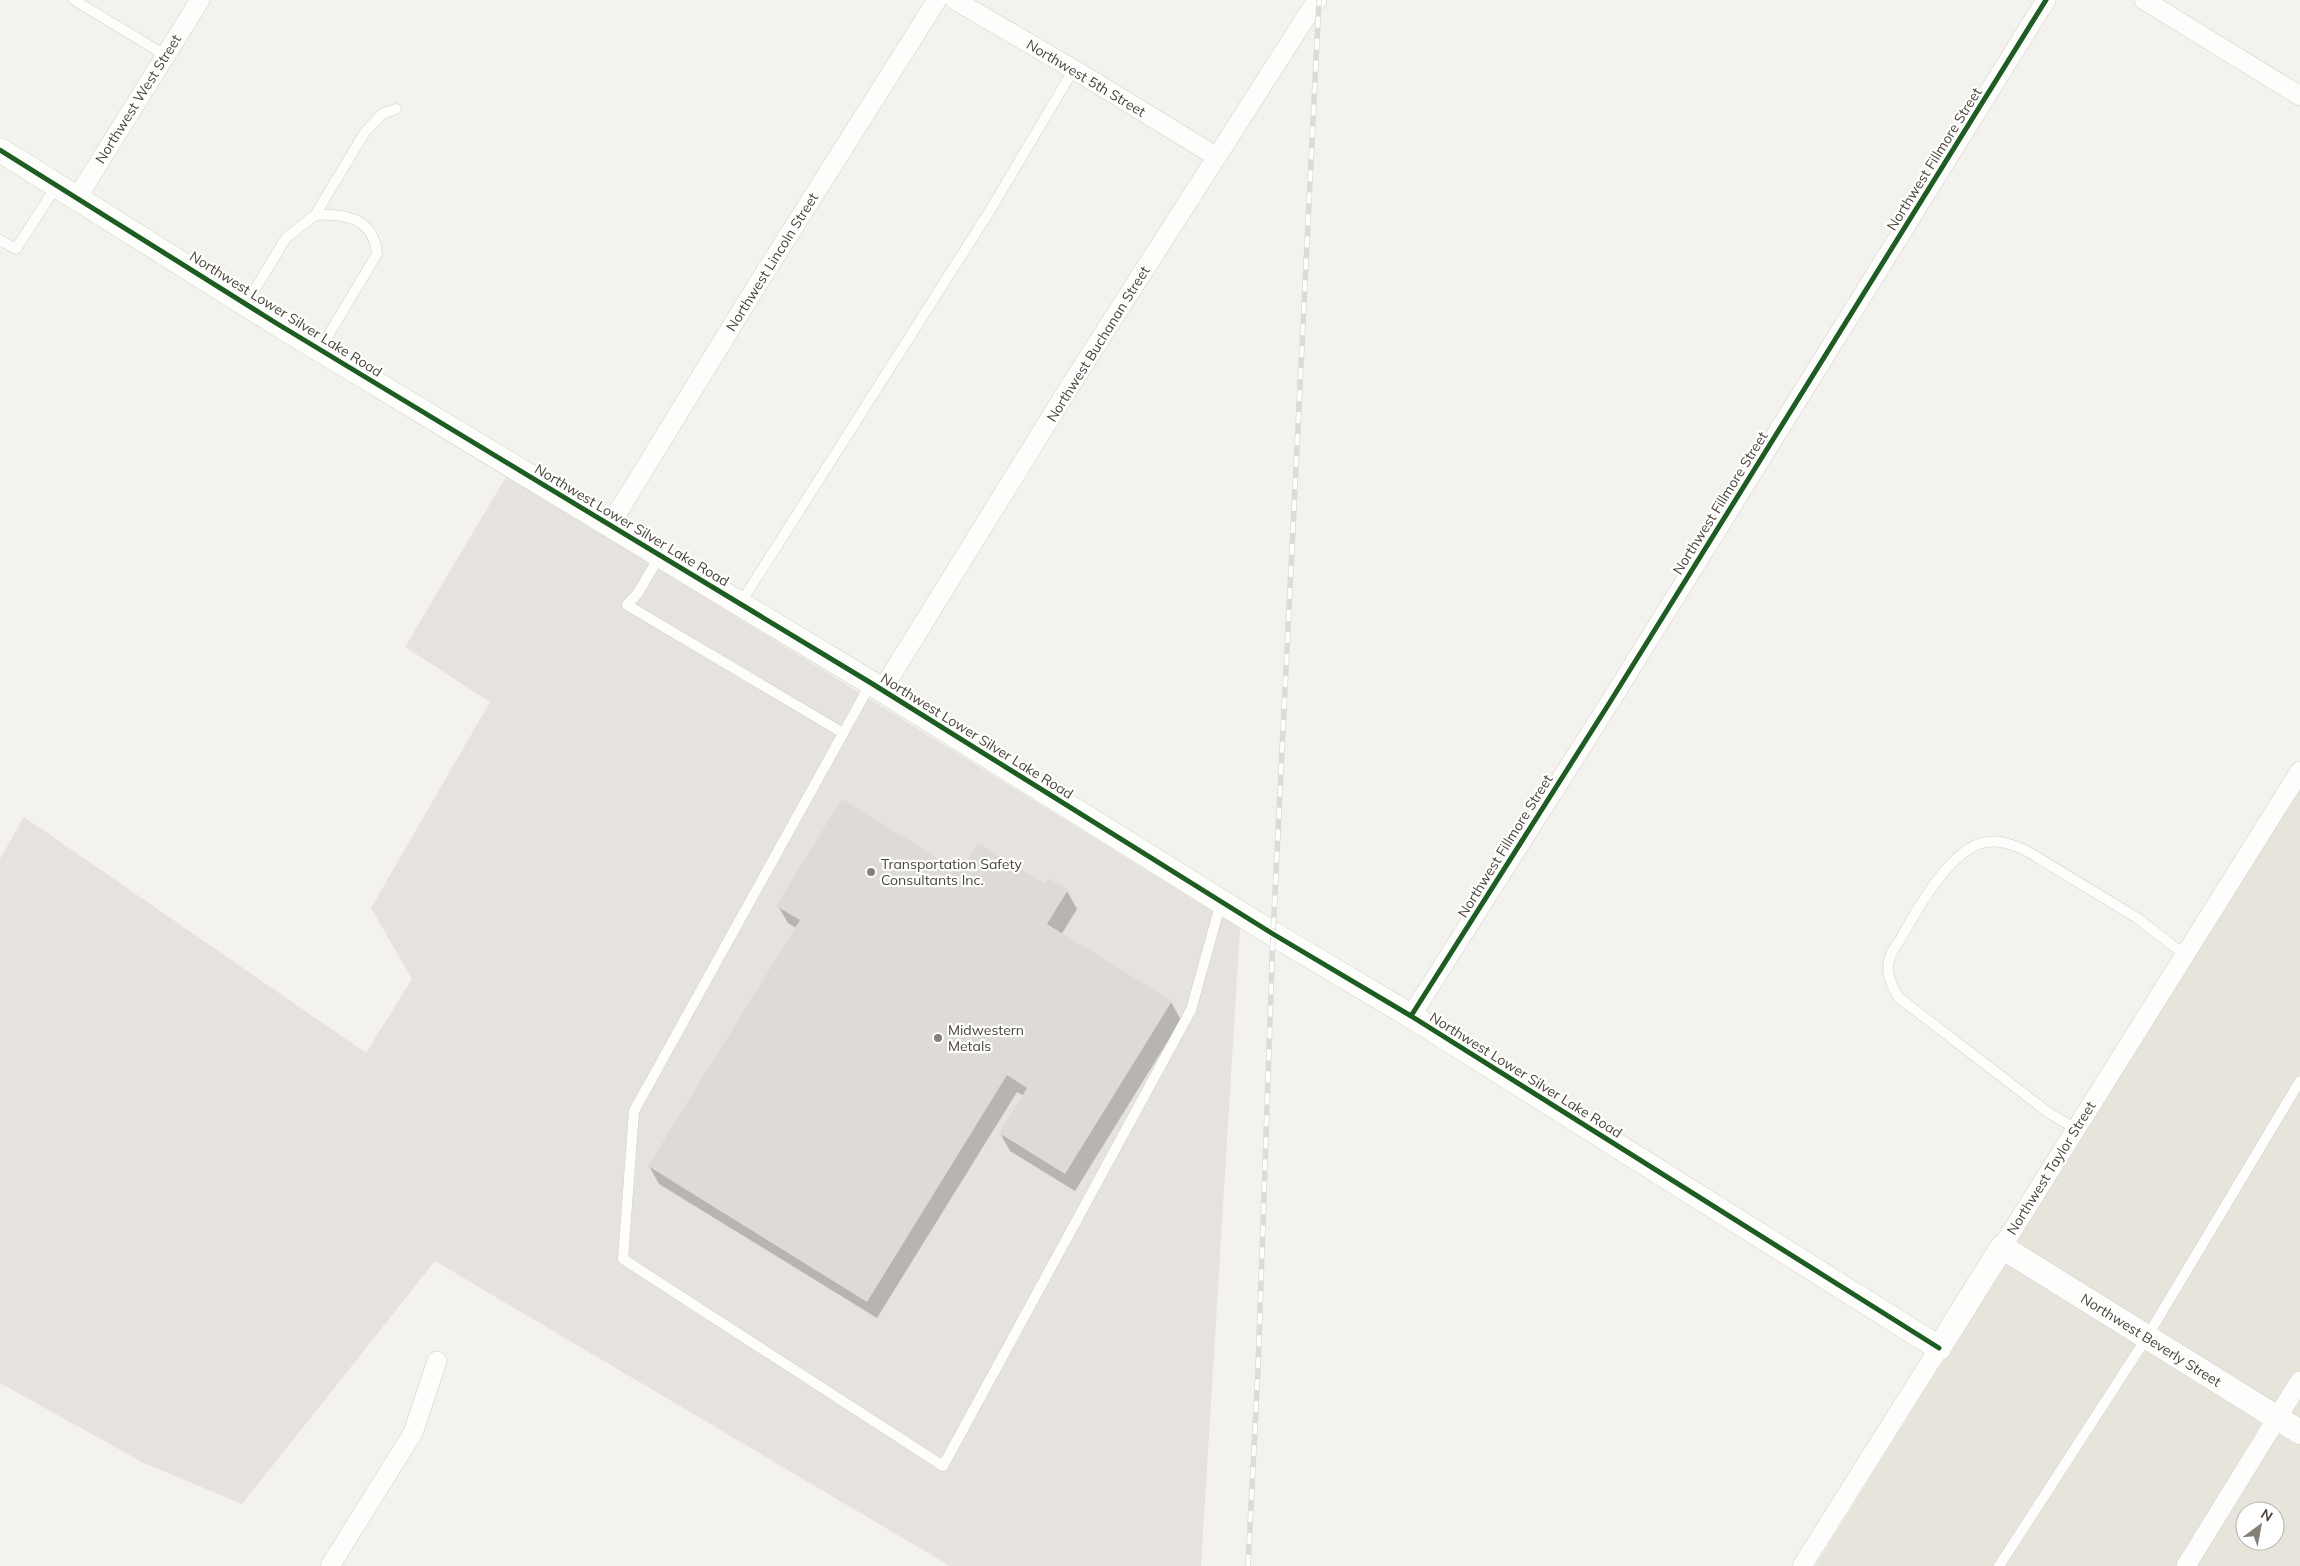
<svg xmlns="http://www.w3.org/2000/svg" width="2300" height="1566" font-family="Mulish,sans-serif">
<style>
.residential{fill:#e7e4dc;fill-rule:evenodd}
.industrial{fill:#e6e2de}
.shadow{fill:#0003}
.building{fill:#dedbd6}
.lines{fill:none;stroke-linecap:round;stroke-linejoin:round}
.service-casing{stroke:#d2d0cb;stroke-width:11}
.minor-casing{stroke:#d2d0cb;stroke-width:20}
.tertiary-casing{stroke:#d2d0cb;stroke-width:25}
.service{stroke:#fdfdfc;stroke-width:10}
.minor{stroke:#fdfdfc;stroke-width:19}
.tertiary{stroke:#fdfdfc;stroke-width:24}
.rail-casing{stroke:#dbdbda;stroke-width:5.5}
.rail{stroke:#fff;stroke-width:4;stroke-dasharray:11;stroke-linecap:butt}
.cycleway-casing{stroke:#fff;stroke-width:8}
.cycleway{stroke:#1b5e20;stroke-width:5}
.poi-dot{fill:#868178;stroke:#fff;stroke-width:2}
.labels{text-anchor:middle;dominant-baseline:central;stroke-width:4.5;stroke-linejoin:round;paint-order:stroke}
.street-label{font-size:14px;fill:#4b4439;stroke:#fff}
.poi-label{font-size:14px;fill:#4b4439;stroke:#fff;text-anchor:start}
</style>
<rect width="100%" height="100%" fill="#f4f2ee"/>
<path class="residential" d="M2300 787V1566H1815ZM2245 1511H2275V1541H2245Z"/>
<path class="industrial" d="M507 475 1240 928 1201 1566H950L435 1261 242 1504 144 1463 0 1383V859L24 817 366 1053 412 979 371 908 490 702 405 647Z"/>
<path class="shadow" d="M960 874 1045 886 1067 891 1077 909 1061 935 1171 1002 1181 1020 1075 1191 1010 1151 1000 1133 1024 1096 1017 1092 877 1318 659 1184 649 1166 796 928 788 923 778 906Z"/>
<path class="building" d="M842 799 960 872 978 843 1045 884 1048 878 1068 890 1047 924 1172 1001 1065 1174 999 1133 1027 1088 1007 1075 867 1302 648 1166 800 920 776 906Z"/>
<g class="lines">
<defs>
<path id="service" d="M74 0 165 55
M315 215C345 213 374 218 377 254L320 349
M0 240 16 249 57 185
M246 304 286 238 315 215 365 132 382 114 396 109
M660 555 638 593 627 605 843 733
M740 604 989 212 1074 69
M871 683 634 1111 623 1259 943 1466 1191 1010 1221 902
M2076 1129 2049 1113 1898 997C1892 985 1886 975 1889 961 1890 953 1897 944 1901 938 1917 909 1951 848 1986 842 2001 840 2014 845 2027 851L2137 918 2185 955
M1999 1566 2147 1337 2300 1081"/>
<path id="minor" d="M955 0 1088 78 1217 157
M2144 0 2300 96
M77 198 200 0
M610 525 754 290 937 0
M882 690 1070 386 1317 0
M1411 1016 1610 702 2046 0
M2002 1247 2300 771
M330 1566 413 1433 437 1361
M1802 1566 1939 1348
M2186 1566 2300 1381"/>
<path id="tertiary" d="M0 150 276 323 871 683 1273 934 1411 1016 1939 1348 2002 1247 2300 1432"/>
</defs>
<use href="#service" class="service-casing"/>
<use href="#minor" class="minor-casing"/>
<use href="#tertiary" class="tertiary-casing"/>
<use href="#service" class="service"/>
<use href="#minor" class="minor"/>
<use href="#tertiary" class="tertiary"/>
<defs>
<path id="rail" d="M1248 1566 1258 1369 1273 934 1319 0"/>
</defs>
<use href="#rail" class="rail-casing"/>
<use href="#rail" class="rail"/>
<defs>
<path id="cycleway" d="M0 150 276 323 871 683 1273 934 1411 1016 1939 1348
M1411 1016 1610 702 2046 0"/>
</defs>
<use href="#cycleway" class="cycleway-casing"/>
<use href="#cycleway" class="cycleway"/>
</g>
<g class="poi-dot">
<circle cx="871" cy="872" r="5"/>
<circle cx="938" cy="1038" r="5"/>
</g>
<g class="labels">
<g class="street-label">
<text transform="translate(1086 78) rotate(31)">Northwest 5th Street</text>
<text transform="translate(138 99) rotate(-58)">Northwest West Street</text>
<text transform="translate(1934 159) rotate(-58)">Northwest Fillmore Street</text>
<text transform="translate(772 262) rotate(-58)">Northwest Lincoln Street</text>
<text transform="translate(286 314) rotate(32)">Northwest Lower Silver Lake Road</text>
<text transform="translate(1098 344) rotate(-58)">Northwest Buchanan Street</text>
<text transform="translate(1720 503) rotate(-58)">Northwest Fillmore Street</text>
<text transform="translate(632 525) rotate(31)">Northwest Lower Silver Lake Road</text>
<text transform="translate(977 736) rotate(32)">Northwest Lower Silver Lake Road</text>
<text transform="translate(1505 846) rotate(-58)">Northwest Fillmore Street</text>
<text transform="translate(1526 1075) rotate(32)">Northwest Lower Silver Lake Road</text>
<text transform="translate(2051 1168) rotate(-58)">Northwest Taylor Street</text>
<text transform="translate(2151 1340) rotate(32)">Northwest Beverly Street</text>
</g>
<g class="poi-label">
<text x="881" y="864">Transportation Safety<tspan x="881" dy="16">Consultants Inc.</tspan></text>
<text x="948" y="1030">Midwestern<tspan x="948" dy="16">Metals</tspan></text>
</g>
</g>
<g transform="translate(2260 1526) rotate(32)"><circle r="24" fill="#ffffff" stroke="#b7b4b0"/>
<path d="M0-4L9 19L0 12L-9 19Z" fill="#868178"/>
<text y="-8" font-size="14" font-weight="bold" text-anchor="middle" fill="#4b4439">N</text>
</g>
</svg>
